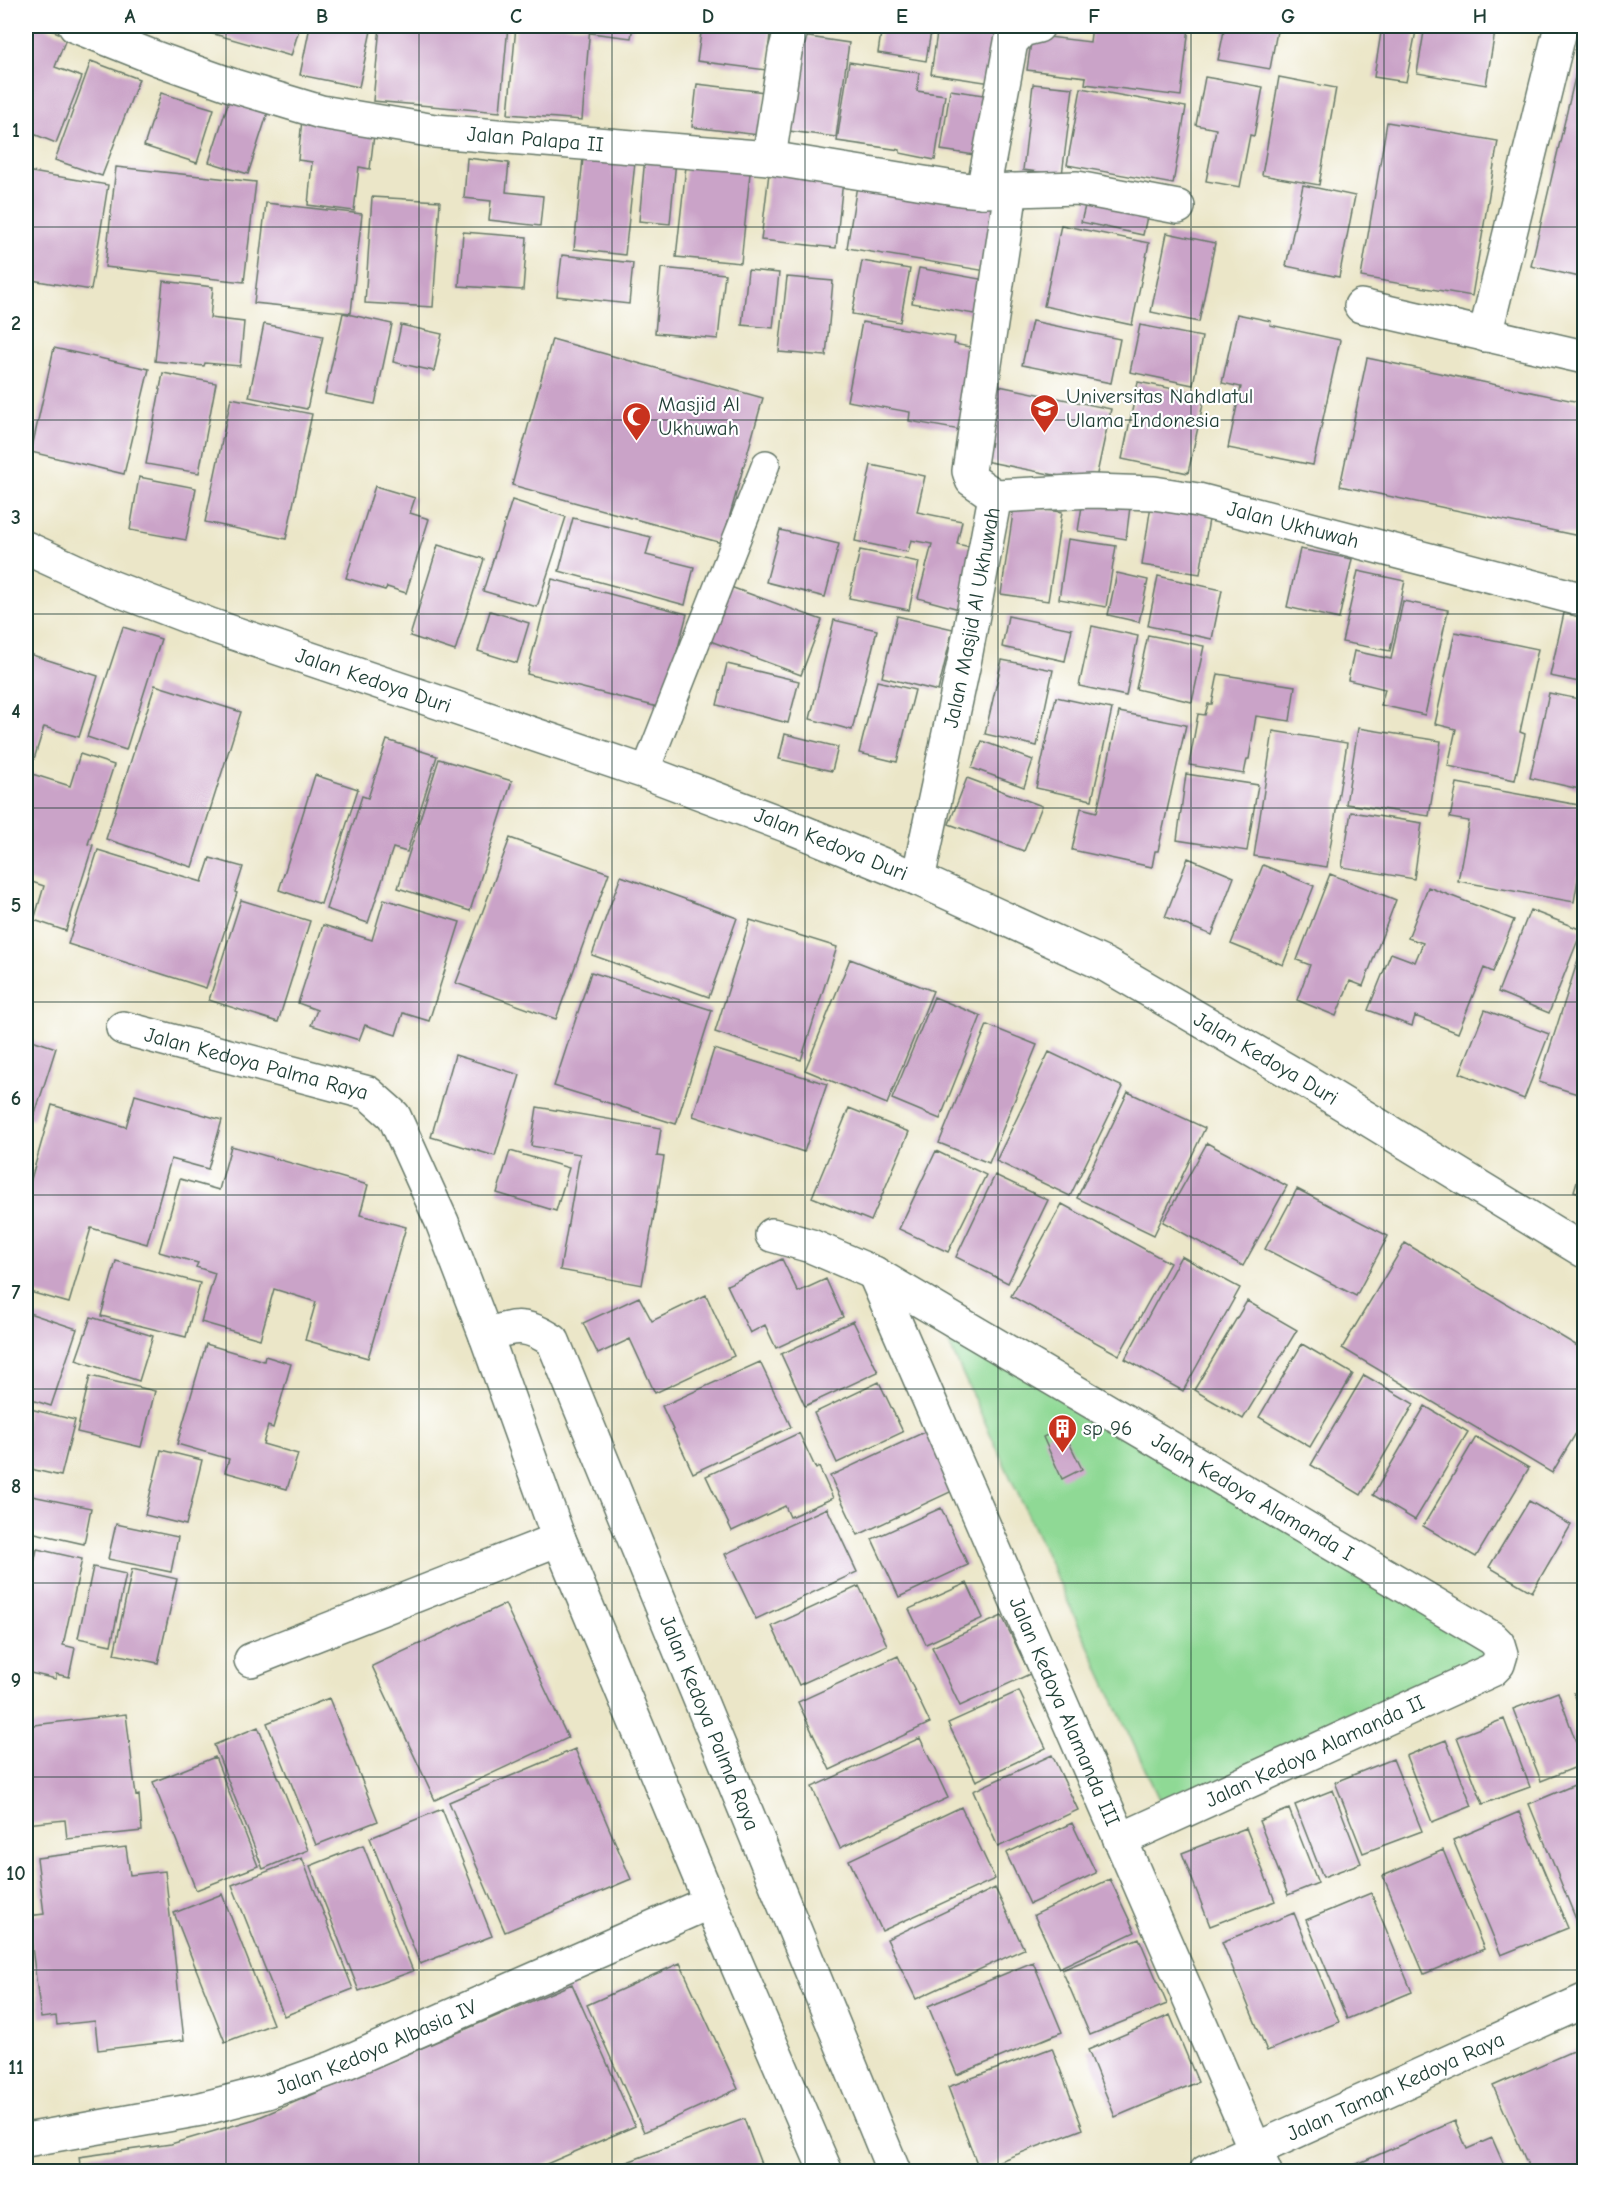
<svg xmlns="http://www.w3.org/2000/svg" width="1610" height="2197" font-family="'Comic Neue',sans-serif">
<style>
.green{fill:#8fd995;stroke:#578b64;stroke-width:1.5}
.building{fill:#caa3c8}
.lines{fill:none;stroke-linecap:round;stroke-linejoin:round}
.service-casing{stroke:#667868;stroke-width:30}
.minor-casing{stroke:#667868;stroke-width:36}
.tertiary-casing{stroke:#667868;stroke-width:36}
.service{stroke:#fff;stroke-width:27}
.minor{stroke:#fff;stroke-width:33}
.tertiary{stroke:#fff;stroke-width:33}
.grid{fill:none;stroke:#1f3d34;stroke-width:1.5;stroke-opacity:0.55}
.labels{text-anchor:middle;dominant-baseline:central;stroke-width:4.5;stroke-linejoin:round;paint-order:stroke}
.street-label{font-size:21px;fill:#1f3d34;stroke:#fff}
.poi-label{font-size:21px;fill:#1f3d34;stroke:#fff;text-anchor:start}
.neatline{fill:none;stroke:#1f3d34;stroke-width:2}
.grid-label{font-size:20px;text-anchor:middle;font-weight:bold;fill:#1f3d34}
</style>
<rect width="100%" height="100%" fill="#fff"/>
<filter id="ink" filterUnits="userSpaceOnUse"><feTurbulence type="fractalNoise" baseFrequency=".0167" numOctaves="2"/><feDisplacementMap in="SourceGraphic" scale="12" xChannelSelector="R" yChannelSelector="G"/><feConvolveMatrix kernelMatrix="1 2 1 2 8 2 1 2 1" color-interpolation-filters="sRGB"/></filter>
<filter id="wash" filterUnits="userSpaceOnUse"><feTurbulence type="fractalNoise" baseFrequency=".008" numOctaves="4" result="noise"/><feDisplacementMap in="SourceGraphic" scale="24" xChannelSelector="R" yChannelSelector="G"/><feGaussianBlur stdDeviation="1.35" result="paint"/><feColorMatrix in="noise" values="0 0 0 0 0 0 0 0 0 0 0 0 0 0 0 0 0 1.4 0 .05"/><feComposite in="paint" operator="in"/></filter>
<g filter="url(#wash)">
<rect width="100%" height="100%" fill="#ebe6c8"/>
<path class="green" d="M929 1301 1513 1650 1163 1808Z"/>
<g id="blocks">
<path class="building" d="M26 26H40L67 36 55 67 82 77 56 143 26 131Z
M201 26H300L291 56 200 30Z
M310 26H372L359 87 300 75Z
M380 26H508L500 112 373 101Z
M516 26H590L582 120 508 114Z
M592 26H633L631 38 591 33Z
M702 26H771L766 70 697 61Z
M882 26H932L926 61 878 53Z
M938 26H1007L998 84 931 74Z
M1092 26 1189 27 1181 96 1085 84 1086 77 1027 70 1032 35 1090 42Z
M1225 26H1278L1270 69 1218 60Z
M1382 26H1417L1406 82 1374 77Z
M1425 26H1496L1486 85 1417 73Z
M802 36 849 43 836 137 789 131Z
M1582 47 1584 48V278L1531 266Z
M91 61 139 79 102 176 55 160Z
M849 62 919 73 917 91 945 95 935 160 900 153V150L837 141Z
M1205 77 1263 87 1254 136 1250 135 1240 187 1206 181 1216 129 1196 125Z
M1279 77 1336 88 1319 185 1262 175Z
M697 84 765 92 759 135 692 127Z
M1033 84 1073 88 1062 175 1023 170Z
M1081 88 1186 107 1173 184 1067 165Z
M950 90 997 97 988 157 941 150Z
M161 93 214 109 197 163 144 146Z
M230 97 269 109 248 174 209 162Z
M302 119 375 126 370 169 359 167 354 211 308 205 312 162 298 160Z
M1387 122 1498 141 1472 296 1361 277Z
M584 148 636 153 625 255 574 249Z
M645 157 676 160 670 224 639 221Z
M687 157 751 163 741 263 676 257Z
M467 158 509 163 506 192 543 196 540 226 489 220 491 201 464 198Z
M116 167 256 182 244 282 105 267Z
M26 171 108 185 91 290 26 279Z
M769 173 843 180 836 248 761 240Z
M858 179 998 202 986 271 847 248Z
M1303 185 1355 196 1339 277 1286 266Z
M1088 194 1149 207 1143 235 1081 222Z
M372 197 440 201 433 307 365 303Z
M266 203 362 214 351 313 254 303Z
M1061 225 1149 243 1132 325 1044 306Z
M463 232 527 237 523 290 459 286Z
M1167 233 1215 243 1199 322 1151 312Z
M562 255 633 263 629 304 557 296Z
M862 261 910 269 900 322 852 314Z
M661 268 725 274 718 339 655 333Z
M919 268 991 281 985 316 912 303Z
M748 270 779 273 773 328 742 325Z
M787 277 833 281 826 356 779 352Z
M163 281 213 287 210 318 244 322 240 366 205 363 204 366 155 361Z
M343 313 392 324 375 404 325 394Z
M1237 314 1271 321 1270 325 1340 340 1313 465 1228 448 1241 387 1222 383Z
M1032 321 1120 339 1111 383 1022 365Z
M862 322 955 337 954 344 975 348 960 430 909 421 910 412 847 401Z
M264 324 323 336 307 409 249 397Z
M401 325 442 334 434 371 393 362Z
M1140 325 1202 337 1193 385 1130 372Z
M552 339 763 398 722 543 512 485Z
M54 348 149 369 124 474 31 452Z
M1367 358 1584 403V537L1340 486Z
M163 373 216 383 199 473 146 464Z
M1138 382 1205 395 1188 473 1122 459Z
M994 385 1111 409 1095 483 979 460Z
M231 398 312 414 286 539 205 522Z
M871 465 925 476 917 512 962 521 957 544 979 549 963 610 918 598 932 544 911 540 908 552 855 541Z
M139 477 196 488 186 540 130 530Z
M375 486 415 498 410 513 429 519 406 593 387 587 385 590 346 578Z
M512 500 566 517 537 607 483 591Z
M1083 500 1130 507 1126 539 1078 531Z
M1151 505 1210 513 1200 574 1142 565Z
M1014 506 1062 512 1048 601 1001 594Z
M573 518 651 537 646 555 694 567 685 605 559 571Z
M780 530 839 544 825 597 766 582Z
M1068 539 1116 546 1106 607 1059 599Z
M438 545 484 559 455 651 410 636Z
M1300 549 1352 559 1339 619 1287 607Z
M860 550 919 562 909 610 849 598Z
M1358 571 1405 581 1390 651 1342 642Z
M1117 573 1148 580 1139 622 1108 615Z
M1158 576 1222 590 1212 639 1148 626Z
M552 579 687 614 662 708 527 674Z
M725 585 822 620 801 675 705 639Z
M1403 601 1448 610 1425 715 1381 705 1385 689 1348 680 1354 651 1391 659Z
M490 611 529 623 517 663 478 651Z
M1564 613 1584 618V683L1550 676Z
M897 616 953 629 938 691 882 677Z
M1008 616 1072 629 1065 661 1002 647Z
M834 620 877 630 852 730 810 719Z
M1092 626 1138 636 1126 696 1079 686Z
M123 627 161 639 126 750 87 737Z
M1455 632 1538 649 1520 732 1525 734 1515 780 1448 766 1456 729 1435 724Z
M1148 635 1204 646 1192 702 1136 689Z
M26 653 98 676 79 737 44 727 34 759 26 756Z
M1002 660 1053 670 1037 746 985 734Z
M727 664 799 681 788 723 717 705Z
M1218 674 1295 686 1290 721 1256 716 1249 759H1247L1244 774 1189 765 1198 714 1205 715 1208 704H1212Z
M877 681 915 690 897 762 859 753Z
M155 685 241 712 192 867 106 839Z
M1549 693 1584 700V790L1530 778Z
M1056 697 1112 709 1092 800 1036 788Z
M1119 712 1186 725 1158 851H1155L1152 867 1072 850 1081 808 1097 812Z
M1358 728 1441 741 1429 816 1346 804Z
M1273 731 1347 743 1327 867 1254 856Z
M785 734 838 747 832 771 779 759Z
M387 740 437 756 407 852 393 848 368 923 326 909 362 796 368 798Z
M982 741 1033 760 1024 787 972 768Z
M80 754 114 765 88 844 93 845 66 931 34 920 44 886 26 880V772L70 786Z
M439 759 512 781 470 911 398 888Z
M1186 774 1258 785 1247 851 1177 840Z
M315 775 358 789 321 904 279 890Z
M967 778 1042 806 1024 851 949 824Z
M1457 783 1584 806V846L1574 902 1458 881 1469 821 1450 818Z
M1351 812 1422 823 1414 879 1342 867Z
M510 838 609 873 556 1019 456 983Z
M98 850 202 882 210 858 243 867 235 892 237 893 206 988 68 944Z
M1188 858 1234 877 1212 935 1165 917Z
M1263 865 1314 886 1283 965 1231 944Z
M1330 874 1396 900 1363 986 1350 981 1336 1016 1297 1000 1310 965 1297 960Z
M621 876 737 918 709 997 592 955Z
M1428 887 1514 920 1493 972 1484 968 1458 1033 1415 1016 1412 1026 1368 1010 1391 953 1415 962 1423 943 1408 938Z
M384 899 460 922 429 1021 403 1013 396 1035 365 1025 359 1040 311 1025 317 1010 298 1003 323 925 372 940Z
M241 900 310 921 278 1022 209 1000Z
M1530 910 1582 930 1549 1013 1498 992Z
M750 920 837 947 801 1060 715 1032Z
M1584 941V1096L1539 1082Z
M850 959 933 991 887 1104 805 1070Z
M591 972 712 1010 676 1124 554 1086Z
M934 997 981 1016 940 1119 892 1099Z
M1485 1010 1549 1034 1524 1099 1460 1073Z
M987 1025 1037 1045 989 1163 939 1143Z
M26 1038 56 1048 33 1120 26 1117Z
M714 1049 827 1084 804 1152 693 1116Z
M1049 1052 1123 1087 1070 1196 996 1161Z
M455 1055 520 1075 495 1156 431 1137Z
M1128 1092 1205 1128 1154 1235 1077 1198Z
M135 1095 222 1120 208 1169 171 1159 147 1244 91 1228 69 1303 26 1291V1217L28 1210 26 1209V1197L52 1105 126 1127Z
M537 1107 661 1128 657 1156 664 1157 642 1285 560 1270 580 1154 531 1146Z
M849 1108 909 1132 871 1221 812 1197Z
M1207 1143 1287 1186 1243 1266 1163 1222Z
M231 1146 368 1185 360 1215 406 1227 368 1358 305 1340 316 1302 274 1289 260 1339 201 1322 215 1273 196 1267 198 1263 159 1252 180 1179 219 1190Z
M510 1151 569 1168 556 1211 497 1193Z
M936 1151 986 1175 948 1252 899 1229Z
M1584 1158V1194L1574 1191Z
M995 1175 1048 1200 1008 1283 956 1257Z
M1297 1189 1388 1236 1356 1296 1265 1249Z
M1062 1204 1170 1263 1119 1355 1011 1296Z
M1405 1243 1584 1350V1420L1552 1473 1342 1348Z
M1181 1256 1240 1288 1183 1391 1125 1359Z
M782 1259 798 1292 826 1279 843 1317 776 1348 765 1325 750 1333 727 1285Z
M116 1261 200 1283 186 1337 101 1316Z
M706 1295 734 1356 655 1393 630 1339 598 1354 583 1323 639 1297 652 1321Z
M1247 1301 1297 1330 1243 1419 1194 1390Z
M26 1312 77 1329 51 1406 26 1398Z
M91 1317 153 1336 139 1381 76 1360Z
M853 1321 878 1372 805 1406 781 1354Z
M206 1344 264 1361 265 1356 291 1364 273 1428 268 1426 263 1444 298 1454 287 1489 225 1472 229 1459 177 1444Z
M1302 1344 1353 1374 1310 1447 1259 1417Z
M760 1362 791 1427 693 1473 662 1406Z
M1364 1375 1414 1404 1361 1495 1311 1465Z
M90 1376 155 1391 141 1447 77 1432Z
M879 1382 903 1432 837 1463 814 1413Z
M1425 1406 1468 1432 1415 1520 1373 1495Z
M26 1408 75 1420 61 1476 26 1468Z
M933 1428 961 1487 858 1535 830 1476Z
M1062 1428 1082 1469 1062 1479 1043 1437Z
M799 1433 816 1469 819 1467 833 1498 790 1517 785 1506 732 1531 706 1476Z
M1476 1437 1529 1468 1476 1557 1423 1526Z
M161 1450 202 1460 186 1525 145 1515Z
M27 1495 91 1508 84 1544 26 1531Z
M1529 1501 1571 1525 1532 1592 1489 1567Z
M827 1508 857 1572 756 1619 725 1554Z
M941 1508 968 1565 899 1597 872 1539Z
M116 1524 178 1537 171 1572 108 1559Z
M37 1549 82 1559 63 1645 75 1648 69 1677 56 1674V1679L26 1672V1599Z
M93 1567 126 1574 111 1645 78 1638Z
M132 1569 177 1579 158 1663 114 1654Z
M967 1583 983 1618 926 1644 909 1609Z
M859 1586 887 1645 799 1685 772 1626Z
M505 1604 568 1738 435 1800 372 1666Z
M1002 1616 1030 1674 960 1706 932 1647Z
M898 1656 930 1723 830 1770 798 1702Z
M1584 1689V1720L1574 1693Z
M1019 1691 1046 1748 976 1781 948 1723Z
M1558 1692 1584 1764 1541 1781 1513 1709Z
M329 1698 378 1821 316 1845 267 1723Z
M126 1714 136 1796 139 1795 142 1831 67 1839 65 1820 26 1824V1726Z
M1504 1719 1530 1787 1483 1804 1457 1737Z
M258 1727 308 1850 263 1869 214 1745Z
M920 1738 948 1798 840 1848 812 1787Z
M1446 1740 1472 1806 1432 1822 1406 1756Z
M575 1749 631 1879 505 1932 449 1802Z
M1052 1755 1078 1810 998 1847 973 1791Z
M215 1757 258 1866 196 1890 153 1782Z
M1393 1759 1422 1831 1363 1853 1335 1782Z
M1584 1781V1939L1529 1804Z
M1333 1790 1361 1863 1323 1877 1295 1805Z
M961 1807 995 1879 882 1931 849 1860Z
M442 1809 492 1936 420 1964 370 1838Z
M1289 1809 1318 1883 1288 1895 1259 1821Z
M1519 1812 1568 1928 1501 1955 1453 1840Z
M1072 1823 1096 1873 1030 1904 1006 1853Z
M1246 1828 1275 1901 1210 1926 1182 1853Z
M363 1845 413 1971 359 1991 310 1866Z
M126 1847 130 1875 165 1871 184 2040 98 2050 95 2021 57 2025 56 2016 41 2018 28 1916 44 1914 37 1858Z
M1443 1850 1484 1949 1424 1974 1383 1876Z
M302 1858 353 1989 284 2016 232 1885Z
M1110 1879 1135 1932 1059 1968 1034 1915Z
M995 1888 1024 1949 916 1999 887 1939Z
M1371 1893 1412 1992 1347 2019 1306 1920Z
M222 1894 273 2024 225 2042 174 1913Z
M1294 1913 1339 2022 1267 2051 1222 1942Z
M1139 1938 1167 2004 1090 2035 1062 1970Z
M1033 1962 1062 2032 957 2075 928 2006Z
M680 1963 738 2089 644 2132 587 2005Z
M572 1984 635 2126 528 2172H81L79 2157 171 2144 255 2119Z
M1170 2015 1198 2082 1115 2117 1088 2050Z
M1584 2046V2172H1531L1493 2086Z
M1052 2048 1083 2129 979 2169 948 2087Z
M744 2119 764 2172H612L611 2168Z
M1455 2121 1467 2149 1492 2138 1507 2172H1358L1355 2165Z"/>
</g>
</g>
<g filter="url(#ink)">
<use href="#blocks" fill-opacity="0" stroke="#667868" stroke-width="1.5"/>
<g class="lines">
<defs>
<path id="service" d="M645 772 766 464"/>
<g id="minor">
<path id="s1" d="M75 26 158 59 234 86 321 112 435 131 769 158 961 189 983 191 1077 188 1178 207"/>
<path d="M769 158 785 52 792 26"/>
<path d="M983 191 1011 42 1022 30 1038 26"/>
<path d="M1361 306 1584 357"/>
<path d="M1485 335 1561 26"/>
<path id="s2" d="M995 496 1092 491 1154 493 1198 500 1584 600"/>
<path d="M995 496 972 480 969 471 1011 190"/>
<path id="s3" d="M918 879 965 658 995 496"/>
<path id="s4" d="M123 1028 368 1093 394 1116 442 1222 486 1336 559 1539 710 1902 826 2172"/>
<path id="s5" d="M772 1235 811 1246 874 1273 1492 1638 1498 1644 1501 1654 1498 1664 1492 1670 1120 1840"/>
<path id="s6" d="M874 1273 1265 2172"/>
<path id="s7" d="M486 1336C514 1324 528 1324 553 1341L894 2172"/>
<path d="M251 1660 559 1539"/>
<path id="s8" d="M26 2140 201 2109 267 2092 333 2068 710 1902"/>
<path id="s9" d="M1206 2172 1584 2001"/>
</g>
<g id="tertiary">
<path id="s10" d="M26 548 111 587 210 625 645 772 788 826 918 879 1106 965 1309 1083 1584 1251"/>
</g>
</defs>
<use href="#service" class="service-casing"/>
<use href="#minor" class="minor-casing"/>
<use href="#tertiary" class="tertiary-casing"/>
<use href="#service" class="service"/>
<use href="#minor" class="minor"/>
<use href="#tertiary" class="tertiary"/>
</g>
</g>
<path class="grid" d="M226 26V2172M419 26V2172M612 26V2172M805 26V2172M998 26V2172M1191 26V2172M1384 26V2172M26 227H1584M26 420H1584M26 614H1584M26 808H1584M26 1002H1584M26 1195H1584M26 1389H1584M26 1583H1584M26 1777H1584M26 1970H1584"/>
<defs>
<symbol id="university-pin" viewBox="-11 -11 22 30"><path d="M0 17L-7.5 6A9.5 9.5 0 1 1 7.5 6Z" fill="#c8321e" stroke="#fff"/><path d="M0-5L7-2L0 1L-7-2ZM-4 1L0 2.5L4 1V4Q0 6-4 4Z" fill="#fff"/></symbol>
<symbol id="mosque-pin" viewBox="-11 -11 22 30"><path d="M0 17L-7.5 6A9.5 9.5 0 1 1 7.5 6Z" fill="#c8321e" stroke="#fff"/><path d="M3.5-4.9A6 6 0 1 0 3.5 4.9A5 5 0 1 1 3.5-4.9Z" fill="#fff"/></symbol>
<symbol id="building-pin" viewBox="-11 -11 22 30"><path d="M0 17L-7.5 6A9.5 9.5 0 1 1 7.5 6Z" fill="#c8321e" stroke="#fff"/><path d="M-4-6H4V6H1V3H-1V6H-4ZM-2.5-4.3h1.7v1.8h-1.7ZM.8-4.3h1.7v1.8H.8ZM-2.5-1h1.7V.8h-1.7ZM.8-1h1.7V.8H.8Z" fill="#fff"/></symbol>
</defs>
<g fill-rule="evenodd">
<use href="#university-pin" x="1028" y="392" width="33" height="45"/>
<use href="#mosque-pin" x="620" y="400" width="33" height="45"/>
<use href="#building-pin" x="1046" y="1412" width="33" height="45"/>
</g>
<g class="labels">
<g class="street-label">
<text stroke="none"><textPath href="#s1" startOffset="477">Jalan Palapa II</textPath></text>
<text stroke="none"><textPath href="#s2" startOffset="302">Jalan Ukhuwah</textPath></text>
<text stroke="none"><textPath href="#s3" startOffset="267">Jalan Masjid Al Ukhuwah</textPath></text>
<text stroke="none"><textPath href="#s10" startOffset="372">Jalan Kedoya Duri</textPath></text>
<text stroke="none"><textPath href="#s10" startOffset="858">Jalan Kedoya Duri</textPath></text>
<text stroke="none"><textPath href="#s10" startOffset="1344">Jalan Kedoya Duri</textPath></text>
<text stroke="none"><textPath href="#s4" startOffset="138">Jalan Kedoya Palma Raya</textPath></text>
<text stroke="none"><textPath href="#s5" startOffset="549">Jalan Kedoya Alamanda I</textPath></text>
<text stroke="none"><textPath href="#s6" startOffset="478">Jalan Kedoya Alamanda III</textPath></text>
<text stroke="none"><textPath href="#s7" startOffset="484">Jalan Kedoya Palma Raya</textPath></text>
<text transform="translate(1315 1751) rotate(-25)">Jalan Kedoya Alamanda II</text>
<text stroke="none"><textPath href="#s8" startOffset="364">Jalan Kedoya Albasia IV</textPath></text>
<text stroke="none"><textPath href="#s9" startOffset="208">Jalan Taman Kedoya Raya</textPath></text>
</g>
<g class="poi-label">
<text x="1066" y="396">Universitas Nahdlatul<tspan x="1066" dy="24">Ulama Indonesia</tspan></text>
<text x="658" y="404">Masjid Al<tspan x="658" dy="24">Ukhuwah</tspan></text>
<text x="1083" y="1428">sp 96</text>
</g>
</g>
<rect width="1610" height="2197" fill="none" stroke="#fff" stroke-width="66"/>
<rect x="33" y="33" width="1544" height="2131" class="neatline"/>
<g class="grid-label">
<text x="130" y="23">A</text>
<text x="322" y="23">B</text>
<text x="516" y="23">C</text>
<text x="708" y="23">D</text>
<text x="902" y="23">E</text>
<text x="1094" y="23">F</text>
<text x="1288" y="23">G</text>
<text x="1480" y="23">H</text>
<text x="16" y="137">1</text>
<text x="16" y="330">2</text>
<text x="16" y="524">3</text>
<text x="16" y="718">4</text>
<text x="16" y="912">5</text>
<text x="16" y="1105">6</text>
<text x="16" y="1299">7</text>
<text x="16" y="1493">8</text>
<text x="16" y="1687">9</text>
<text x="16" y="1880">10</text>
<text x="16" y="2074">11</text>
</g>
</svg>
